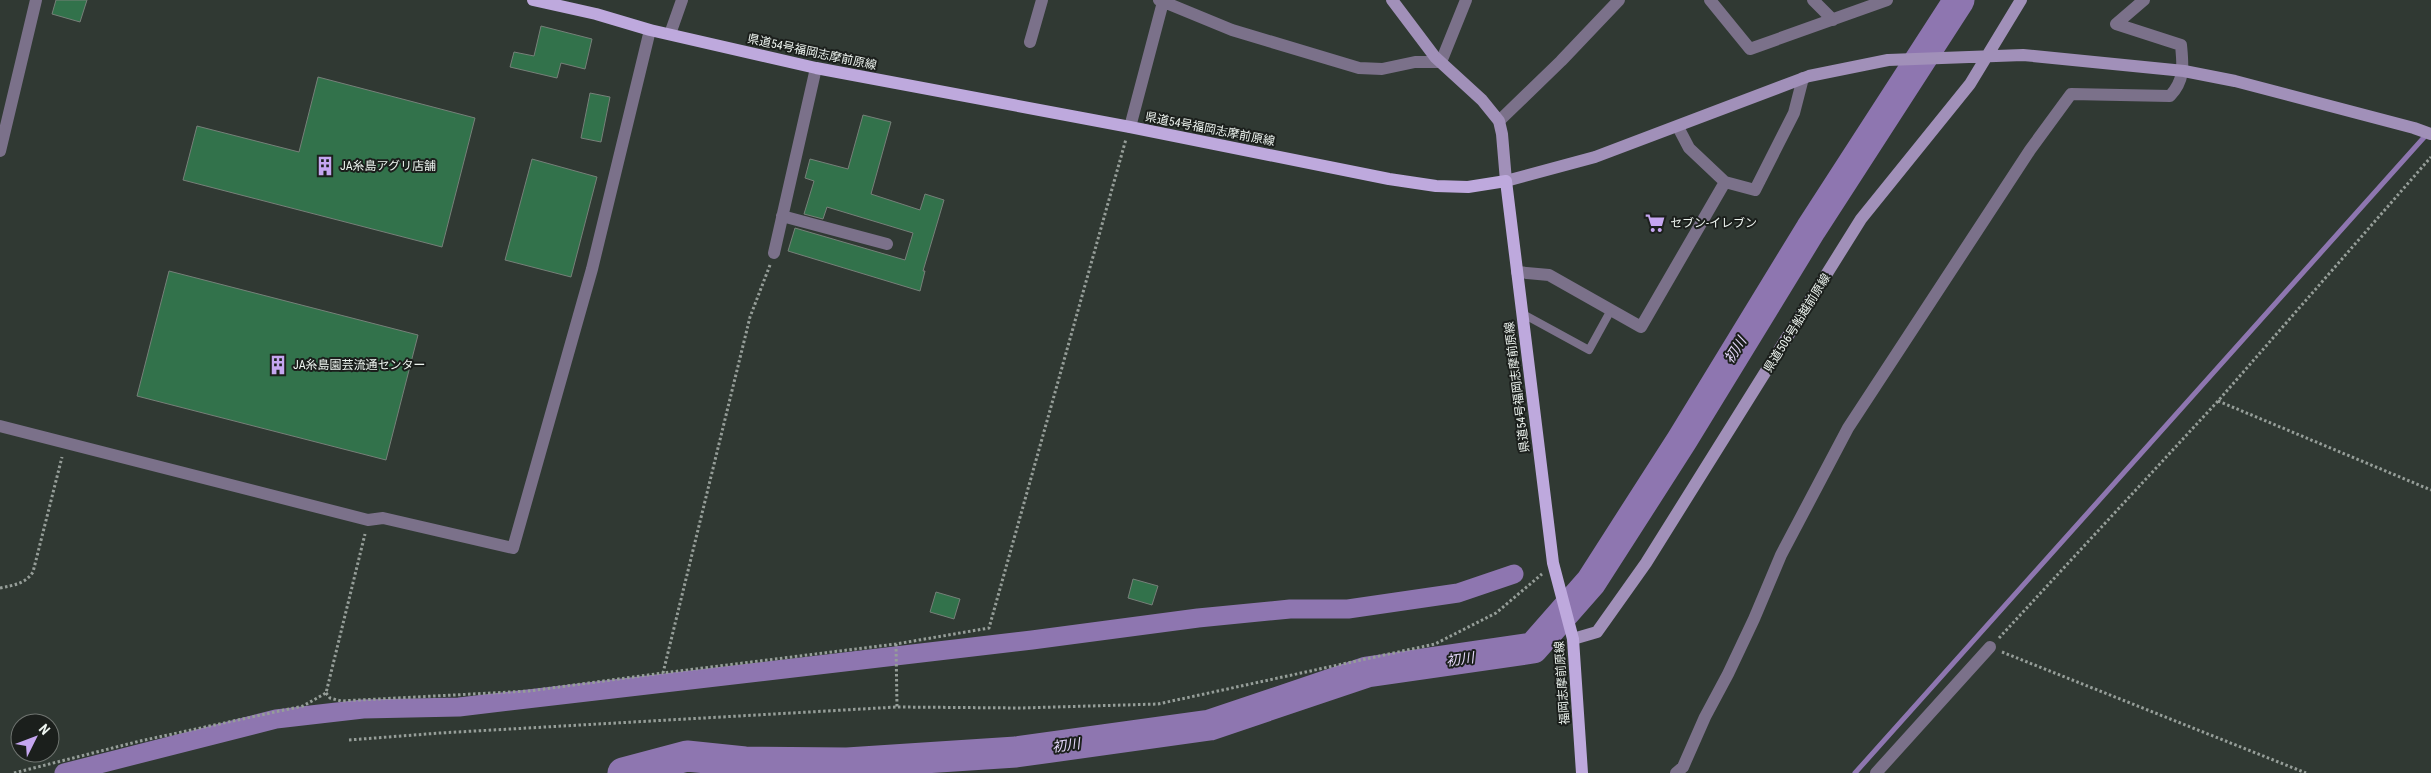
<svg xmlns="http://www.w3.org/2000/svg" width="2431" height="773" font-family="'Roboto Condensed','Noto Sans JP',sans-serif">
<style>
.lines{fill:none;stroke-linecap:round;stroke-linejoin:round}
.stream{stroke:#8e76b0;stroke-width:5}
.canal{stroke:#8e76b0;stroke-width:19}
.river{stroke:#8e76b0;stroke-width:31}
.building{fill:#32724b;stroke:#768079}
.path{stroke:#969e99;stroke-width:3;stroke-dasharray:2.5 2.5;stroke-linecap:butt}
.lane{stroke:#7b718a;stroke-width:8}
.street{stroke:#7b718a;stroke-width:12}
.secondary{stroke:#a190b9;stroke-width:12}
.primary{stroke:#bea9dd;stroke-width:12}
.labels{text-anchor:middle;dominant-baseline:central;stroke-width:4;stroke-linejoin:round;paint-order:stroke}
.street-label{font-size:12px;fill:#edf4ef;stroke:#1b1f1c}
.poi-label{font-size:12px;fill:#edf4ef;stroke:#1b1f1c;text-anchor:start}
.water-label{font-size:14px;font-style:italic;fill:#e5d8fa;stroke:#1b1f1c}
</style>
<rect width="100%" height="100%" fill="#303933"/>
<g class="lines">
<path class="stream" d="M1855 773 2427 134"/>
<path class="canal" d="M64 773 276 719 363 709 459 707 1032 640 1198 618 1290 609H1348L1458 593 1514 574"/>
<path class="river" d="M623 773 687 756 745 762 847 763 1016 752 1210 725 1367 672 1533 648 1591 582 1682 440 1811 229 1959 0"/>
</g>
<path class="building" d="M56 0H87L80 22 52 14Z
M541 26 592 39 585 69 561 63 557 78 510 67 514 52 534 56Z
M318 77 475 118 442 247 183 180 197 126 299 152Z
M590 93 610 97 601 142 581 138Z
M863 115 891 122 871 194 920 210 925 194 944 200 923 271H925L920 291 788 251 795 228 905 260 913 233 827 207 823 219 804 214 814 181 805 178 810 159 848 169Z
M532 159 597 177 571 277 505 260Z
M169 271 418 335 386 460 137 396Z
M1133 579 1158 586 1152 605 1128 598Z
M936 592 960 599 954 619 930 612Z"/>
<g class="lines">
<path class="path" d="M770 265 750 317 663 673 896 644 989 628 1126 139
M2218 401 2431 490
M0 588C14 585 25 584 33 572L62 457
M1999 638 2218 401 2431 157
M896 644 897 707
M2002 652 2306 773
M326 693 330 698 341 701 529 691 663 673
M349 740 440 733 897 707 1021 708 1158 704 1435 644 1496 613 1542 574
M14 773 140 741 303 706 326 693 365 534"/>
<path class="lane" d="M1523 314 1589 350 1611 310"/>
<path class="street" d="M1159 0 1232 30 1359 68 1382 69 1415 62H1441L1466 0
M1710 0 1750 49 1887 0
M1813 0 1833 20
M670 34 682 0
M1030 42 1042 0
M1499 121 1561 61 1619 0
M1130 127 1163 2
M0 151 36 0
M1725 182 1755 190 1794 113 1803 78
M782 216 887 244
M774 253 816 68
M1517 272 1549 275 1641 327 1725 182 1689 148 1678 127
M0 426 368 520 383 518 513 548 592 269 650 30
M1676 773 1683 767 1705 717 1728 674 1754 619 1781 555 1848 428 2030 150 2071 94 2170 96C2185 80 2183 66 2181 45L2116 24 2144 0
M1876 773 1990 647"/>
<path class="secondary" d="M1392 0 1435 57 1482 100 1499 121 1502 134 1506 181 1595 157 1809 76 1888 60 2023 55 2184 71 2235 81 2414 128 2431 134
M1573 639 1597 632 1646 563 1861 219 1970 84 2021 0"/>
<path class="primary" d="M533 0 596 14 650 30 816 68 1130 127 1389 179 1436 186 1468 187 1506 181 1553 563 1573 639 1582 773"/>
</g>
<defs>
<symbol id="building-bare" viewBox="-9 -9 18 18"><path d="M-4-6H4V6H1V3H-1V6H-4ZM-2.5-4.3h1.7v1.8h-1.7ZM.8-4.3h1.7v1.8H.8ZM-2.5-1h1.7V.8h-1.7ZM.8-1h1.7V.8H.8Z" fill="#c5a6f0" stroke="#1b1f1c" stroke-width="2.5" paint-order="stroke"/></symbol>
<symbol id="supermarket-bare" viewBox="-9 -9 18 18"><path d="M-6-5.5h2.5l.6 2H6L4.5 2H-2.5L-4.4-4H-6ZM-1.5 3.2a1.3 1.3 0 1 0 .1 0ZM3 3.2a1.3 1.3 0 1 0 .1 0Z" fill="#c5a6f0" stroke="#1b1f1c" stroke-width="2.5" paint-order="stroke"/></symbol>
</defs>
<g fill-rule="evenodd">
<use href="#building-bare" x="311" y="152" width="28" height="28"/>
<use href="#supermarket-bare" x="1641" y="209" width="28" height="28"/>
<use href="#building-bare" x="264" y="351" width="28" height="28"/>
</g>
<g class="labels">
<g class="street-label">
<text transform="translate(812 52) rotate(12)">県道54号福岡志摩前原線</text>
<text transform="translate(1210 129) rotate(11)">県道54号福岡志摩前原線</text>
<text transform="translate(1797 323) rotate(-58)">県道506号船越前原線</text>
<text transform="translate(1517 387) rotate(-97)">県道54号福岡志摩前原線</text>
<text transform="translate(1562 683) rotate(-94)">福岡志摩前原線</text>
</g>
<g class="poi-label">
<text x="340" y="166">JA糸島アグリ店舗</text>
<text x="1670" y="223">セブン-イレブン</text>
<text x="293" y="365">JA糸島園芸流通センター</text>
</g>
<g class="water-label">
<text transform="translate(1735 350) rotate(-58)">初川</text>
<text transform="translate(1460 659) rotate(-8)">初川</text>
<text transform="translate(1066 745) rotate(-8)">初川</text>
</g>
</g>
<g transform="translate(35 738) rotate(48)"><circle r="24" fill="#1b1f1c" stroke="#6f7470"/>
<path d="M0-4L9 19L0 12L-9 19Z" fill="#c5a6f0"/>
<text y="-8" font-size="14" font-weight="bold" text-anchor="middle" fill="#edf4ef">N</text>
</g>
</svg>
